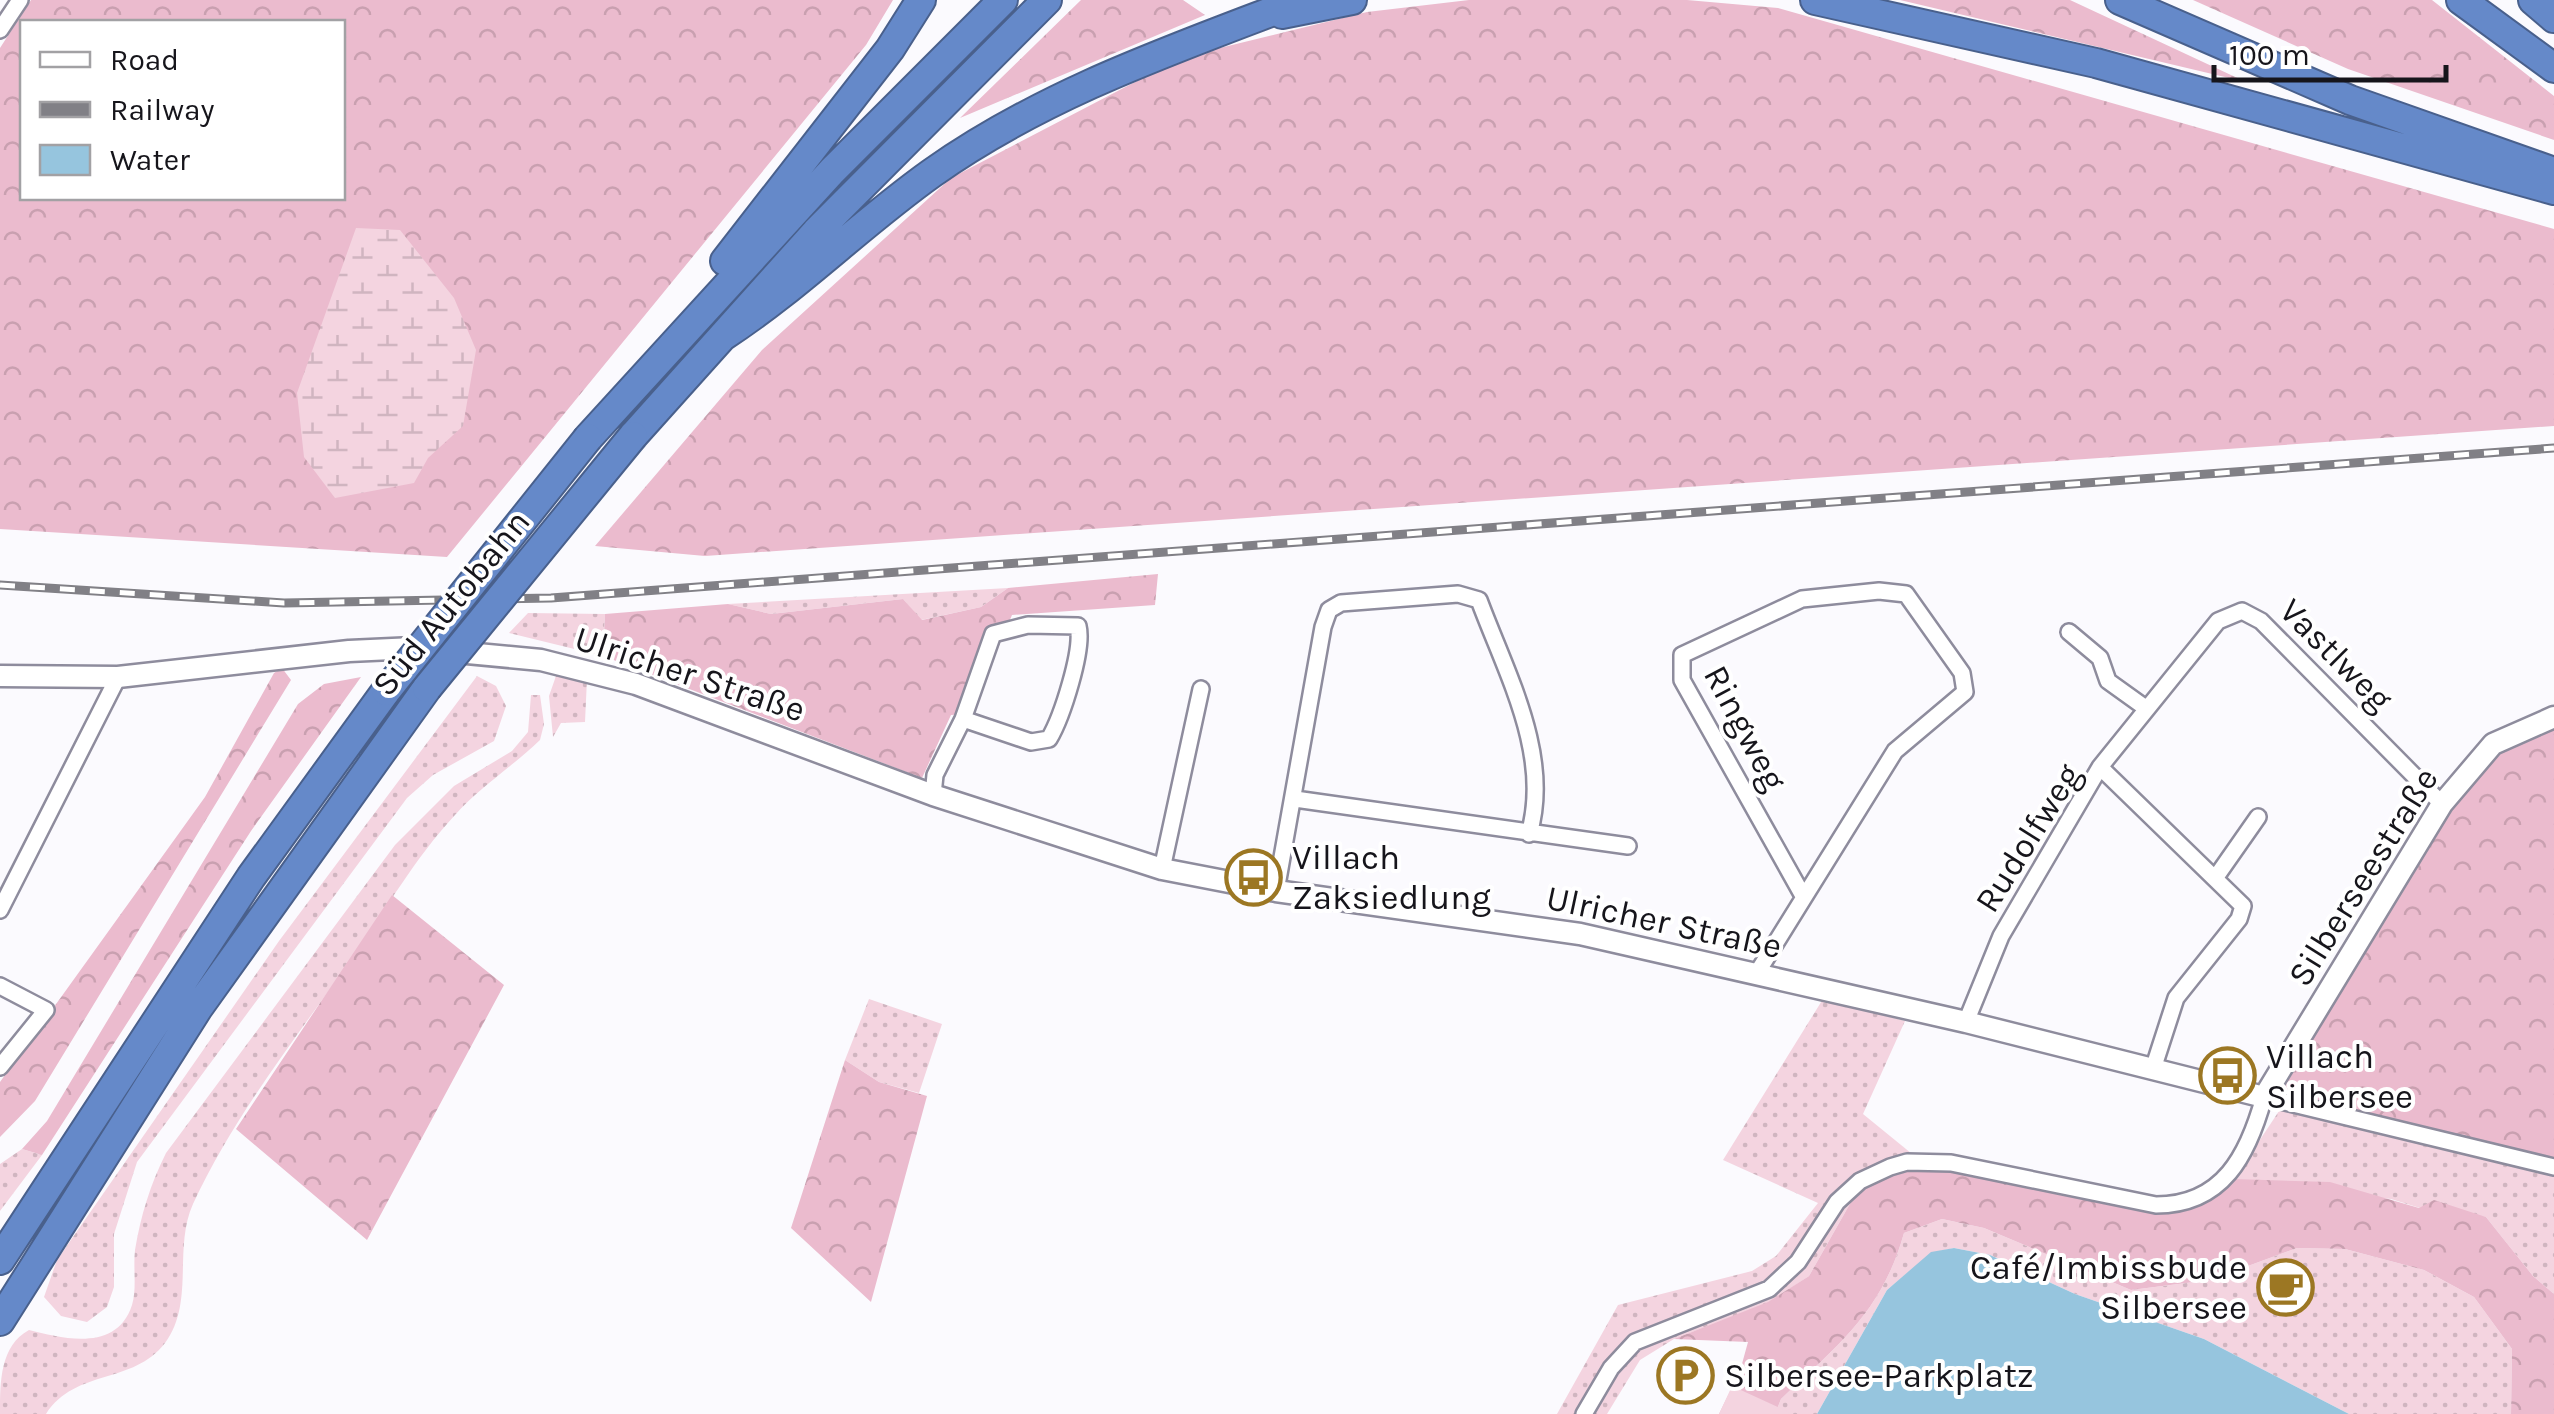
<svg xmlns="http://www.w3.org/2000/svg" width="2554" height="1414" font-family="Karla,sans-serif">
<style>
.grass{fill:url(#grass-dots)}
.forest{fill:url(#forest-crowns);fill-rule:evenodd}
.wetland{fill:url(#wetland-marsh)}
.green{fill:#f4d4e0}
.water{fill:#96c5de}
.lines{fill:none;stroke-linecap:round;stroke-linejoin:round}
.street-casing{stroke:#8e8c9d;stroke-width:20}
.secondary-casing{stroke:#8e8c9d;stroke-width:25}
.highway-casing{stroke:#49608c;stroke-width:32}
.street{stroke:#fff;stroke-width:15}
.secondary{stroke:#fff;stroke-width:20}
.highway{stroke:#6589c9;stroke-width:28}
.rail-casing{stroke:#818086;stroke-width:9}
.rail{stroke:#fff;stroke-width:5;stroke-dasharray:15;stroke-linecap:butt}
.highway-bridge-casing{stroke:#49608c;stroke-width:32;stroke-linecap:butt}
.highway-bridge{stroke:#6589c9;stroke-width:28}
.labels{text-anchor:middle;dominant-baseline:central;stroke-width:8;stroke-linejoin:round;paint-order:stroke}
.street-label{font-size:35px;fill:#16151b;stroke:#fff}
.poi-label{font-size:35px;fill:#16151b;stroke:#fff;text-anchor:start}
</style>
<defs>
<pattern id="grass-dots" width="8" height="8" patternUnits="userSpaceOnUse" patternTransform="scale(2.5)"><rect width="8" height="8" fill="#f4d4e0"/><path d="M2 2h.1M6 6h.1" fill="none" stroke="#d0b5c0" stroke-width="1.8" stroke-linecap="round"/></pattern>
<pattern id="forest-crowns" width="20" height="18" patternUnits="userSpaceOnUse" patternTransform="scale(2.5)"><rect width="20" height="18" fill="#ebbbce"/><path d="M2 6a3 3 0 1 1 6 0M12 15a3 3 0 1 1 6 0" fill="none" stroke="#c9a0b0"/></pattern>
<pattern id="wetland-marsh" width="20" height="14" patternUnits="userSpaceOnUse" patternTransform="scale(2.5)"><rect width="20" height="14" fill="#f4d4e0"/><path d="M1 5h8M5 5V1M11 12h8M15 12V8" fill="none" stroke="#d0b5c0"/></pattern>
</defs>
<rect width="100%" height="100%" fill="#fbfafe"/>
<path class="grass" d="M1008 588 981 607 921 620 903 599 771 614 728 604Z
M528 613 605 614 603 656 509 633Z
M569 674 587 679 585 722 561 723 553 737 549 696 556 676Z
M477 676 496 686 506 706 494 741 433 775 407 798 137 1162 114 1234V1287L107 1307 87 1322 61 1316 44 1297 57 1260 279 941Z
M531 695H540L544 724 540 740C513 766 480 787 455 815 415 858 387 908 353 956 298 1036 234 1115 193 1204 173 1248 195 1303 165 1343 133 1385 76 1368 46 1414H0C0 1381 0 1346 29 1330 64 1339 117 1352 132 1305 137 1289 133 1268 135 1250 141 1215 150 1185 166 1153L395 845 454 786 512 751 528 732Z
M869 999 942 1024 919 1093 879 1082 845 1060Z
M1823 999 1905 1021 1863 1114 1917 1158 1864 1179 1809 1276 1768 1303 1674 1339 1640 1360 1607 1414H1557L1618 1305 1752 1271 1776 1256 1818 1203 1723 1160Z
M2281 1108 2554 1175V1294L2533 1276 2486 1217 2420 1208 2391 1199 2234 1179Z
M22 1149 42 1155 0 1211V1164Z
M1942 1219 1984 1228 2131 1290 2210 1280 2297 1248 2345 1249 2424 1270 2474 1297 2512 1349 2511 1414H2349L2204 1339 2075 1294 1990 1255 1954 1248 1931 1253 1887 1290 1817 1414H1775L1781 1399C1838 1345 1882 1312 1904 1233Z"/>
<path class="forest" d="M31 0H893L866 45 447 557 0 529V48ZM22 22H342V198H22Z
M1081 0H1183L1205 15 960 118Z
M1469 0H1687L1778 8 2554 229V426L705 556 595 546 762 350 951 178 1183 57 1367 12Z
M1900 0H2070L2246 82Z
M2193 0H2432L2554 96V140L2348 69Z
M1158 574 1155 605 1012 615 970 714 951 715 922 778 603 656 605 614 728 604 771 614 903 599 922 620 981 607 1008 588Z
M282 668 291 680 35 1101 0 1137V1082L205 797 274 673Z
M361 677 251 831 42 1155 22 1149 47 1121 298 704 324 684Z
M2554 722V1158L2280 1094 2455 801 2498 750Z
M392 895 504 985 367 1240 236 1129Z
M845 1060 879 1082 927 1096 871 1302 791 1228Z
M1917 1158 2158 1211 2234 1179 2330 1182 2419 1208 2434 1200 2486 1217 2533 1276 2554 1294V1414H2511L2512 1349 2474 1297 2424 1270 2345 1249 2297 1248 2210 1280 2131 1290 1984 1228 1942 1219 1904 1233C1882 1312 1838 1345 1781 1399L1775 1414H1719L1740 1371 1748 1342 1674 1339 1768 1302 1809 1276 1864 1179Z"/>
<path class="wetland" d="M356 228 400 230 454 298 476 350 463 426 428 458 414 483 335 498 304 457 297 393Z"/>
<path class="green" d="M1732 1386 1793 1414H1719Z"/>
<path class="water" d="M1954 1248 1990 1255 2075 1294 2204 1339 2349 1414H1817L1887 1290 1931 1252Z"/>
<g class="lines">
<defs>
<path id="street" d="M0 30 20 0
M2069 632 2100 658 2108 681 2147 709
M2100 767 2218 621 2242 611 2261 621 2442 804
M933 795 935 775 963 719 1031 742 1049 739C1062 717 1084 649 1078 626L1028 625 993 634 963 719
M1295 799 1628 846
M1162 869 1201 689
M2216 877 2258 817
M1276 891 1323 627 1329 610 1341 603 1458 594 1479 600C1506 673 1552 755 1529 834
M0 910 118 677
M1757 973 1895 751 1965 692 1962 673 1906 594 1879 591 1802 599 1682 655V680L1802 894
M0 986 46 1010 0 1067
M1966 1022 2001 936 2100 767 2243 906 2239 919 2176 998 2153 1069
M1584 1414 1611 1368 1635 1342 1769 1289 1798 1262 1837 1202 1860 1181 1890 1167 1907 1162 1951 1163 2156 1205C2223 1205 2248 1155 2264 1097L2554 1167"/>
<path id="secondary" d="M0 676 118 677 349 651 414 648 541 660 636 684 933 795 1162 869 1276 891 1580 934 1966 1022 2264 1097 2442 804 2493 744 2554 717"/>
<path id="highway" d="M1815 0 2096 63 2554 190
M2120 0 2350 100 2554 172
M2461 0 2554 68
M2533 0 2554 18
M1282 14 1352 0
M725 261 890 49 921 0
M723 336C797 288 859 225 932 173 1045 93 1174 49 1302 0
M633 436 816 232 1047 0
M588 438 832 171 1003 0
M0 1260 251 877 386 691
M0 1321 198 1008 427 688"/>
</defs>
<use href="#street" class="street-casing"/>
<use href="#secondary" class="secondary-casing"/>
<use href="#highway" class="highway-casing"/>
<use href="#street" class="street"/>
<use href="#secondary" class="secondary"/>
<use href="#highway" class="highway"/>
<defs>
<path id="rail" d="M0 585 284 603 551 598 2554 448"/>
</defs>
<use href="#rail" class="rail-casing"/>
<use href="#rail" class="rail"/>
<defs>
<path id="highway-bridge" d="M427 688 633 436
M386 691 588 438"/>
</defs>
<use href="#highway-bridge" class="highway-bridge-casing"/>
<use href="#highway-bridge" class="highway-bridge"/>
</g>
<defs>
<symbol id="bus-ring" viewBox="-11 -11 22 22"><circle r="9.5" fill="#fff" stroke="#9c7723" stroke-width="1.5"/><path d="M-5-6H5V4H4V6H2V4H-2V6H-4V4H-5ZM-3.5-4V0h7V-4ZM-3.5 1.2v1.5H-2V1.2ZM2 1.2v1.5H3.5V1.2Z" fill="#9c7723"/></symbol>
<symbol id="cafe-ring" viewBox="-11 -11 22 22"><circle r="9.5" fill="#fff" stroke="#9c7723" stroke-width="1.5"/><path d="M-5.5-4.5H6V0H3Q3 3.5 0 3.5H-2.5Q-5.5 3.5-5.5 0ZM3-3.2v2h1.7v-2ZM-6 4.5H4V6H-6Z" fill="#9c7723"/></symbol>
<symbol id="parking-ring" viewBox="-11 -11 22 22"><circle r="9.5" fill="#fff" stroke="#9c7723" stroke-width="1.5"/><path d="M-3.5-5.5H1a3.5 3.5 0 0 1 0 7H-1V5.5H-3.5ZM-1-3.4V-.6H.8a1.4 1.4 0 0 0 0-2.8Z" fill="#9c7723"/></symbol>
</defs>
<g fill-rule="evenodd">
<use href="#bus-ring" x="1222" y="846" width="63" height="63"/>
<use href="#bus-ring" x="2196" y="1044" width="63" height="63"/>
<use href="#cafe-ring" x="2254" y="1256" width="63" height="63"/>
<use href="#parking-ring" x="1654" y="1344" width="63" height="63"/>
</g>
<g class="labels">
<g class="street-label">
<text transform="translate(451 603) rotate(-51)">Süd Autobahn</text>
<text transform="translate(2336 655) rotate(45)">Vastlweg</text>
<text transform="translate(690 674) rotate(18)">Ulricher Straße</text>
<text transform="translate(1745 728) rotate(62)">Ringweg</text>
<text transform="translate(2028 838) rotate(-58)">Rudolfweg</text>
<text transform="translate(2363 877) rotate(-58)">Silberseestraße</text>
<text transform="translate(1664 922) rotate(12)">Ulricher Straße</text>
</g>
<g class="poi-label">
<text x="1292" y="857">Villach<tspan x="1292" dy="40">Zaksiedlung</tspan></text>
<text x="2266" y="1056">Villach<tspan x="2266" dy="40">Silbersee</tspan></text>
<text x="2247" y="1267" text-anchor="end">Café/Imbissbude<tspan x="2247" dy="40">Silbersee</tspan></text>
<text x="1724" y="1375">Silbersee-Parkplatz</text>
</g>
</g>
<rect x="20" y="20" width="325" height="180" fill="#ffffff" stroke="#a2a1a4" stroke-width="2.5"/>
<rect x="40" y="52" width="50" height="15" fill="#ffffff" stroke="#a2a1a4" stroke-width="2.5"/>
<text x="110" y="70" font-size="30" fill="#16151b">Road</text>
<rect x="40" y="102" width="50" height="15" fill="#818086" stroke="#a2a1a4" stroke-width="2.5"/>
<text x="110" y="120" font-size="30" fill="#16151b">Railway</text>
<rect x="40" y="145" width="50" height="30" fill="#96c5de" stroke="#a2a1a4" stroke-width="2.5"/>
<text x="110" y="170" font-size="30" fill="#16151b">Water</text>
<path d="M2214 65v15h232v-15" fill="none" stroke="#16151b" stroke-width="5"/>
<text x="2229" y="65" font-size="30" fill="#16151b" stroke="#ffffff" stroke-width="8" paint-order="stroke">100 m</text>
</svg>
